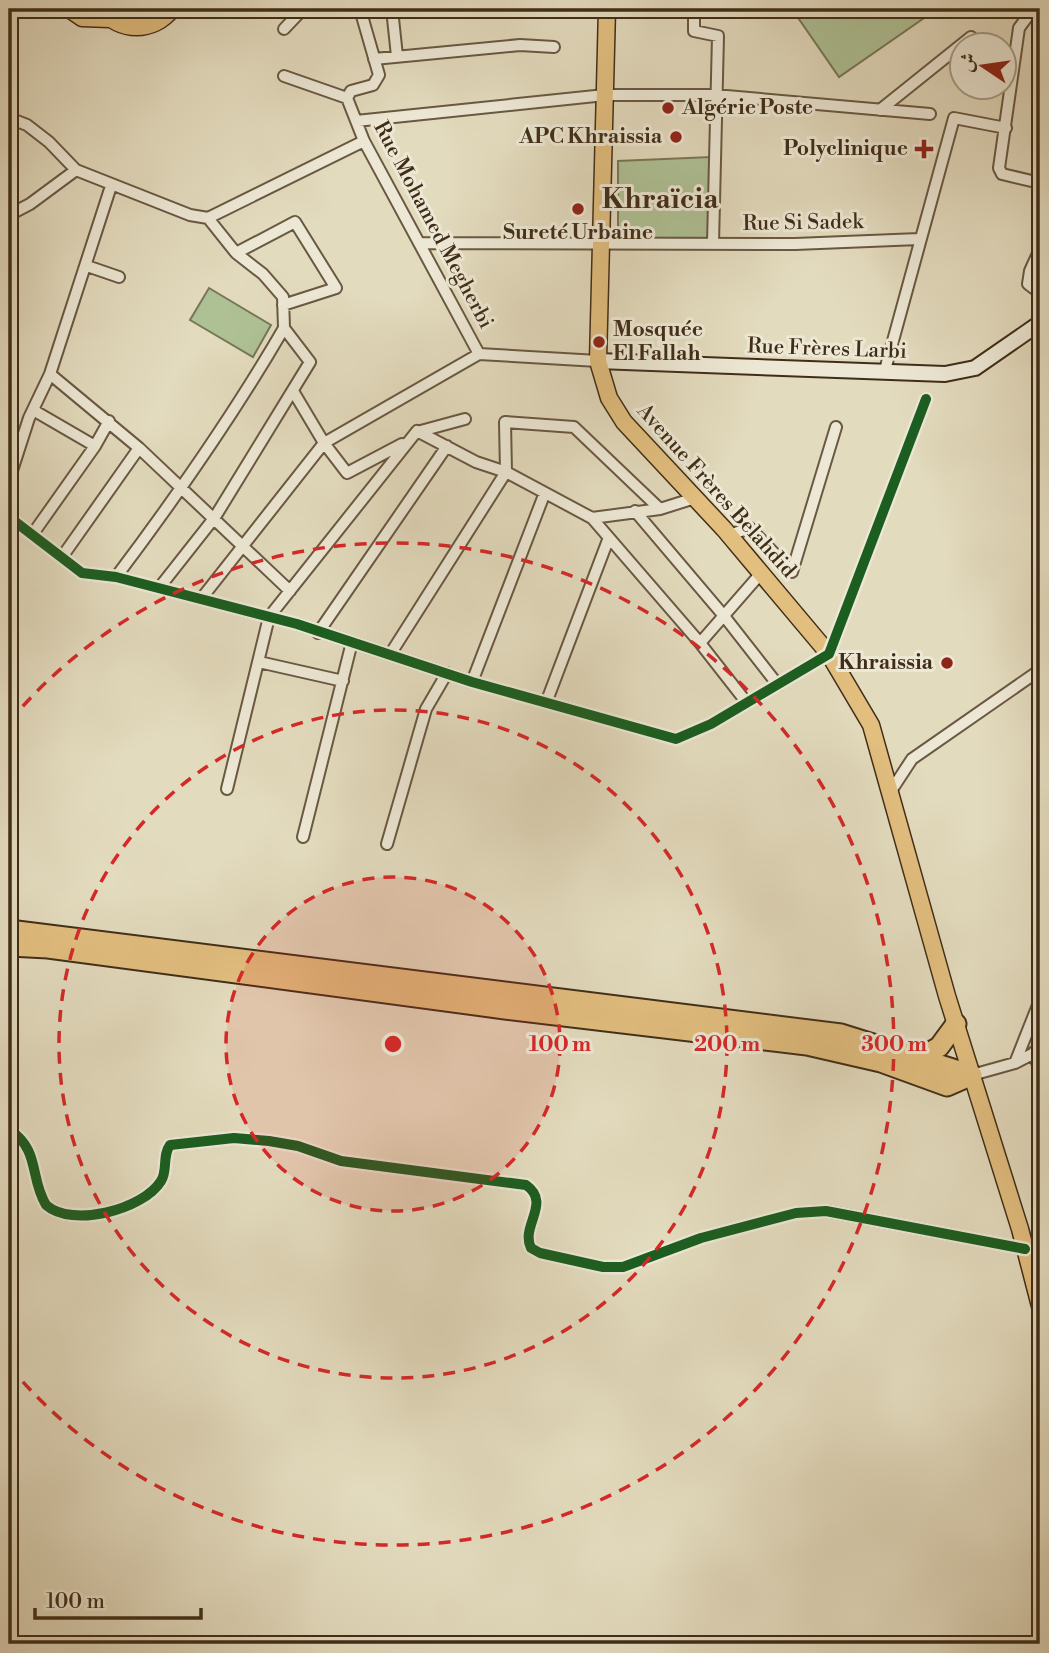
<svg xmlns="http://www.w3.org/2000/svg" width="1049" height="1653" font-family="'Libre Bodoni',Amiri,serif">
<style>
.green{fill:#aec195;stroke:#777756;stroke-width:2}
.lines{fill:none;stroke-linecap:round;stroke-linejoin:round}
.street-casing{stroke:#695842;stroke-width:14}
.secondary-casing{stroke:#402d18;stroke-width:18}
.primary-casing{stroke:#402d18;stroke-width:19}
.highway-casing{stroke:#402d18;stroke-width:23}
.street{stroke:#ede8d5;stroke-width:10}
.secondary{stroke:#ede8d5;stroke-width:14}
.primary{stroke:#e2be7f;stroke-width:16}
.highway{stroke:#e2be7f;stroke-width:19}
.cycleway-casing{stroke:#ede8d5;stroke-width:15}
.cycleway{stroke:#1b5e20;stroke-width:10}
.ring{fill:none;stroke:#d62828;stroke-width:3.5;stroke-dasharray:12 9}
.poi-dot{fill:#8f2418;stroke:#ede8d5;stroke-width:2.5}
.labels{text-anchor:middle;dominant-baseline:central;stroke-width:6;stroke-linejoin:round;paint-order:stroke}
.poi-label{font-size:21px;font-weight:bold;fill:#402d18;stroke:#ede8d5;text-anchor:end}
.street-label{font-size:21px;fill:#402d18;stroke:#ede8d5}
.district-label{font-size:28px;font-weight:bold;fill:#402d18;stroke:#ede8d5}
.centre{fill:#d62828;stroke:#ede8d5;stroke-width:3.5}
.ring-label{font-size:21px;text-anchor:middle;font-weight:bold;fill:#d62828;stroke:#ede8d5;stroke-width:6;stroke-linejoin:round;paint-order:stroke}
</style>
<rect width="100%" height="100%" fill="#e3dbbe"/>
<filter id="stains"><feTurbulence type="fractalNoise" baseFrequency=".00286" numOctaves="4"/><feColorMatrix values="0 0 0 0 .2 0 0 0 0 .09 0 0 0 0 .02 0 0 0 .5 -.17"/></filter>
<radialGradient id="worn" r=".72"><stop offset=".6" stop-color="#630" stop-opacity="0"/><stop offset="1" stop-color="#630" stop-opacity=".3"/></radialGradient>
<path class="green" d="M792 9H937L839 77Z
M711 157 708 239 618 238V161Z
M209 288 271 325 253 357 190 320Z"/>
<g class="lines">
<defs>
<path id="street" d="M360 9 379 75 373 85 351 91 347 98 364 141 479 354 598 361
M392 9 397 56
M694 9V31L718 36 713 243
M1033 9 1019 28 999 168 1002 174 1040 183
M284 29 303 9
M374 59 520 45 554 47
M284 76 347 98
M880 110 971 37
M9 118 27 125 49 142 76 170 190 215 208 218 364 141
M356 121 605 95H715L930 114
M9 215 30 204 76 170
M419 243 795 244 919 239
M1040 249 1030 271 1028 284 1040 293
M236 253 295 222 336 288 283 305
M87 266 119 277
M885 370 954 118 1006 128
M50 374 139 448 290 591
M293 391 324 443 347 473 402 444
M33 410 95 446
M417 432 465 419
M9 480 29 418 50 374 111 186
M635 511 724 616 778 685
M9 517 82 573 116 577 297 624 472 682 676 739 711 724 829 654 926 399
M592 518 660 509 695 498
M32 535 95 446 109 421
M729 535 750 528 792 572 836 427
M62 557 139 448
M116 577C177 496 233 416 284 328
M159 588 215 517 310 362 284 328 283 297 263 274 236 253 208 218
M201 599 324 443 479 354
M318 633 447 446
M700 643 762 572
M391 653 506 472 505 422 574 427 660 509
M259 662 343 681
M472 682 544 495
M546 703 608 540
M227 789 269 617 417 431 476 462 506 472 592 518 700 643 747 703
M891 791 912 759 1040 670
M303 837 352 642
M387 844 426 709 447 673
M1034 1052 1040 1072
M1015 1063 1040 1000
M972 1075 1015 1063 1040 1050
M9 1129C41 1151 29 1177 46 1205 72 1228 143 1210 161 1181 168 1170 162 1156 170 1145L234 1138 269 1141 298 1146 341 1161 526 1185C552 1203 520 1226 531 1248L540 1253 603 1267H623L701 1238 796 1213 826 1211 1025 1249"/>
<path id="secondary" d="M598 361 945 374 975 368 1040 323"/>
<path id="primary" d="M69 9 82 18 110 19
M101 9C120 33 153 33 172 9
M607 9 598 361 609 398 624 422 724 529 829 654 871 725 947 996 1020 1229 1040 1306"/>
<path id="highway" d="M9 930 841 1034 972 1075
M9 946 48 948 505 1009 807 1045 881 1062 947 1086 972 1075
M919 1058 939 1047 956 1024"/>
</defs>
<use href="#street" class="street-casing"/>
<use href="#secondary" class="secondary-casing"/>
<use href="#primary" class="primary-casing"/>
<use href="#highway" class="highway-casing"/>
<use href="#street" class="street"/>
<use href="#secondary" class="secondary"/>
<use href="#primary" class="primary"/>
<use href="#highway" class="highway"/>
<defs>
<path id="cycleway" d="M9 517 82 573 116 577 297 624 472 682 676 739 711 724 829 654 926 399
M9 1129C41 1151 29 1177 46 1205 72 1228 143 1210 161 1181 168 1170 162 1156 170 1145L234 1138 269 1141 298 1146 341 1161 526 1185C552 1203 520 1226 531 1248L540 1253 603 1267H623L701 1238 796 1213 826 1211 1025 1249"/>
</defs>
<use href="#cycleway" class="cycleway-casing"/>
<use href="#cycleway" class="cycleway"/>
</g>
<circle cx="393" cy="1044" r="167" fill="#d62828" fill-opacity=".12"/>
<g class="ring">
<circle cx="393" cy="1044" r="167"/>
<circle cx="393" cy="1044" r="334"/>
<path d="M9 722A501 501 0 1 1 9 1366"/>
</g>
<g class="poi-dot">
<circle cx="668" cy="108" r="7"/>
<circle cx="676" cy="137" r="7"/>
<path d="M920.5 138.5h7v7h7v7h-7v7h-7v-7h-7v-7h7z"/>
<circle cx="578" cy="209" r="7"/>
<circle cx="599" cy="342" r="7"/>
<circle cx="947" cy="663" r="7"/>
</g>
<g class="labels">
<g class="poi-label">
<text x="682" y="108" text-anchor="start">Algérie Poste</text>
<text x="662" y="137">APC Khraissia</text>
<text x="908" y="149">Polyclinique</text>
<text x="578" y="233" text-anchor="middle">Sureté Urbaine</text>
<text x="613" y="330" text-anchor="start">Mosquée<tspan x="613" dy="24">El Fallah</tspan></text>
<text x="933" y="663">Khraissia</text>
</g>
<g class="street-label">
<text transform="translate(803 223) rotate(-1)">Rue Si Sadek</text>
<text transform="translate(433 225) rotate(62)">Rue Mohamed Megherbi</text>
<text transform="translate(827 349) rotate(2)">Rue Frères Larbi</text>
<text transform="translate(716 491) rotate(48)">Avenue Frères Belahdid</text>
</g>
<g class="district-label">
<text x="660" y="199">Khraïcia</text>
</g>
</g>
<circle cx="393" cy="1044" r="10" class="centre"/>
<g class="ring-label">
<text x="560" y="1051">100 m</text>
<text x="727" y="1051">200 m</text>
<text x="894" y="1051">300 m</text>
</g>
<rect width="1049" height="1653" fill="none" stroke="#e3dbbe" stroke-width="35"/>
<rect x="10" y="10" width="1028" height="1632" fill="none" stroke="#402d18" stroke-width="3.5"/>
<rect x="18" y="18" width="1014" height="1618" fill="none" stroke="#402d18" stroke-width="2"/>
<g transform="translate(983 66) rotate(283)"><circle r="33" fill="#ede8d5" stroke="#a89d89" stroke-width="2"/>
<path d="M0-5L12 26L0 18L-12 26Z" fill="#8f2418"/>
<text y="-10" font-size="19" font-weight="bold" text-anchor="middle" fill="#402d18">ش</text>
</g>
<path d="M35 1608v10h166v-10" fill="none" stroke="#402d18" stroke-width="3.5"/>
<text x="46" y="1608" font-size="21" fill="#402d18" stroke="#ede8d5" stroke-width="5" paint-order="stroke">100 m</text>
<rect width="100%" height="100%" filter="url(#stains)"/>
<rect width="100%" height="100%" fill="url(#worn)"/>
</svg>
